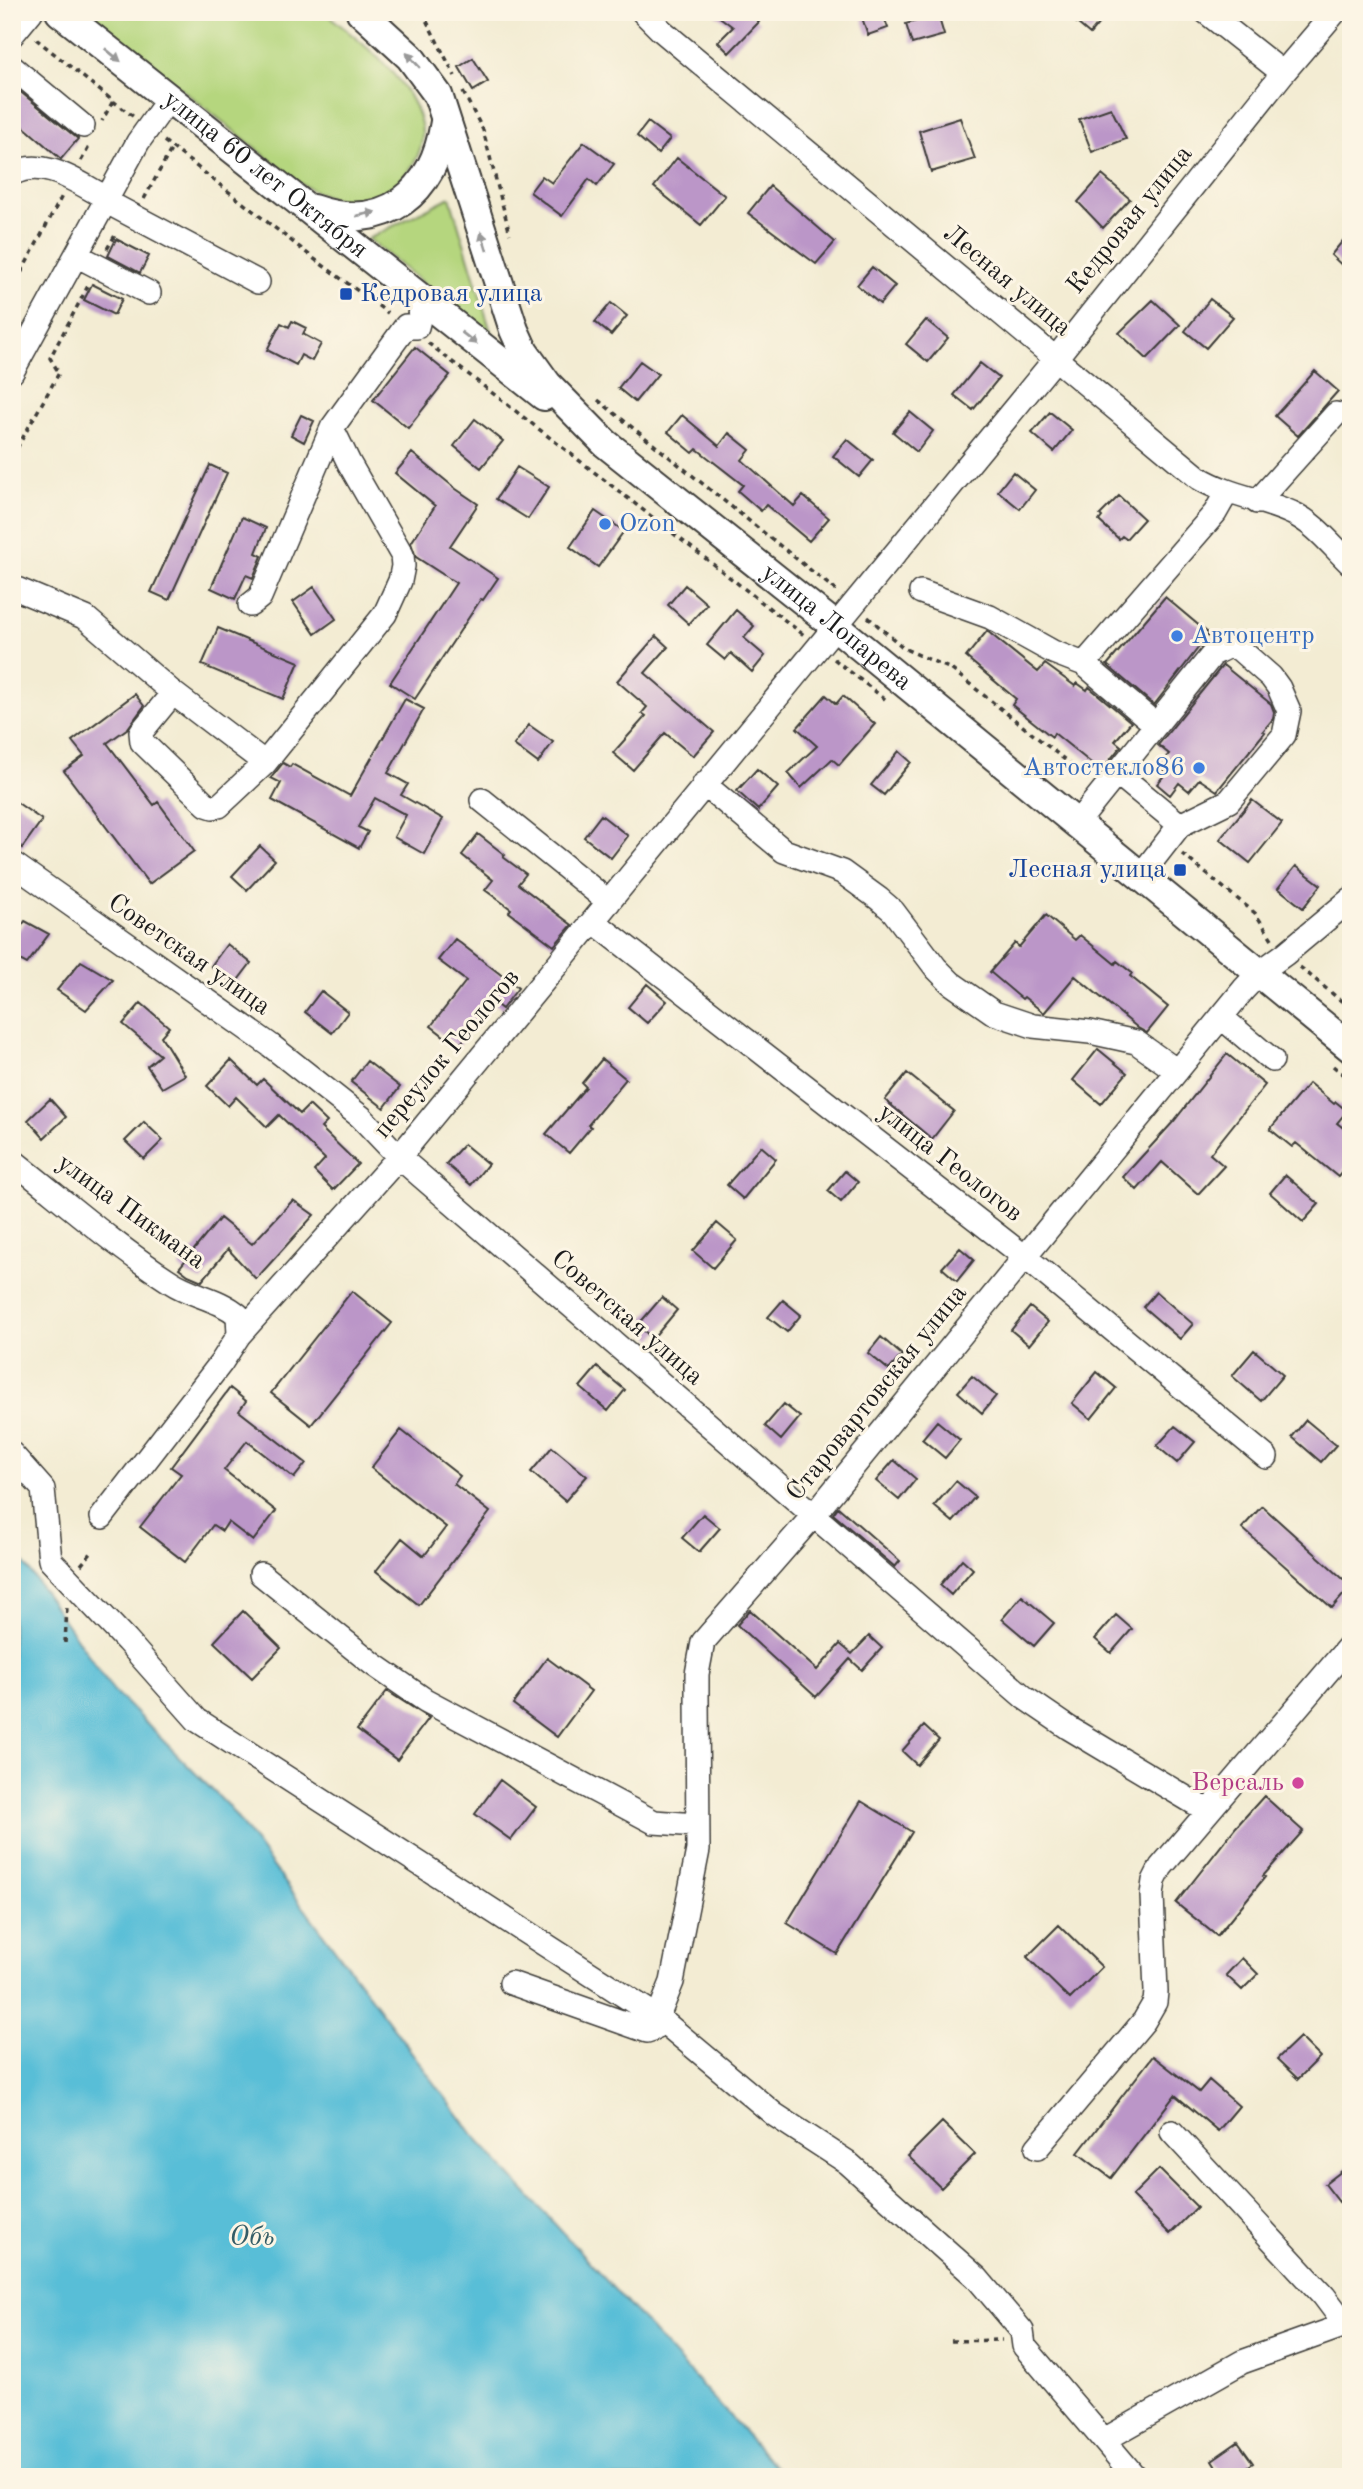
<svg xmlns="http://www.w3.org/2000/svg" width="1363" height="2489" font-family="'Old Standard TT',serif">
<style>
.green{fill:#b5d67e;stroke:#68794d;stroke-width:2}
.water{fill:#59bed7;stroke:#3a6d7a;stroke-width:2}
.building{fill:#bb96c8}
.lines{fill:none;stroke-linecap:round;stroke-linejoin:round}
.minor-casing{stroke:#3c3b37;stroke-width:26}
.major-casing{stroke:#3c3b37;stroke-width:32}
.path{stroke:#3c3b37;stroke-width:3.5;stroke-dasharray:5 5;stroke-linecap:butt}
.minor{stroke:#fff;stroke-width:23}
.major{stroke:#fff;stroke-width:28}
.oneway{fill:#999}
.transit-dot{fill:#1a4fb4;stroke:#fcf5e5;stroke-width:2.5}
.shop-dot{fill:#3f7fe0;stroke:#fcf5e5;stroke-width:2.5}
.hotel-dot{fill:#d1479c;stroke:#fcf5e5;stroke-width:2.5}
.labels{text-anchor:middle;dominant-baseline:central;stroke-width:6;stroke-linejoin:round;paint-order:stroke}
.street-label{font-size:26px;fill:#1c1c1c;stroke:#fcf5e5}
.transit-label{font-size:26px;fill:#164399;stroke:#fcf5e5;text-anchor:start}
.shop-label{font-size:26px;fill:#366cbe;stroke:#fcf5e5;text-anchor:start}
.hotel-label{font-size:26px;fill:#b23c85;stroke:#fcf5e5;text-anchor:end}
.water-label{font-size:28px;font-style:italic;fill:#345d67;stroke:#fcf5e5}
</style>
<rect width="100%" height="100%" fill="#fcf5e5"/>
<filter id="ink" filterUnits="userSpaceOnUse"><feTurbulence type="fractalNoise" baseFrequency=".0143" numOctaves="2"/><feDisplacementMap in="SourceGraphic" scale="14" xChannelSelector="R" yChannelSelector="G"/><feConvolveMatrix kernelMatrix="1 2 1 2 8 2 1 2 1" color-interpolation-filters="sRGB"/></filter>
<filter id="wash" filterUnits="userSpaceOnUse"><feTurbulence type="fractalNoise" baseFrequency=".00686" numOctaves="4" result="noise"/><feDisplacementMap in="SourceGraphic" scale="28" xChannelSelector="R" yChannelSelector="G"/><feGaussianBlur stdDeviation="1.57" result="paint"/><feColorMatrix in="noise" values="0 0 0 0 0 0 0 0 0 0 0 0 0 0 0 0 0 1.4 0 .05"/><feComposite in="paint" operator="in"/></filter>
<g filter="url(#wash)">
<rect width="100%" height="100%" fill="#f3ecd3"/>
<path class="green" d="M85 12H325C360 43 406 73 420 120 432 159 392 199 354 200 333 201 316 193 298 182Z
M450 197 493 339 368 239Z"/>
<path class="water" d="M12 1546 113 1690 228 1806 472 2133 785 2477H12Z"/>
<g id="blocks">
<path class="building" d="M713 12H747L759 22 729 53 718 42 733 27Z
M860 12H882L888 28 868 35Z
M1064 12H1108L1090 34Z
M938 15 944 35 912 44 906 24Z
M473 58 488 82 473 91 459 67Z
M12 85 78 139 61 159 23 126 12 145Z
M1111 108 1126 139 1092 152 1079 119Z
M960 118 975 159 931 172 919 131Z
M648 122 670 139 658 154 637 136Z
M584 142 614 164 597 186 589 179 562 216 530 192 542 176 552 183Z
M677 158 725 196 701 225 654 187Z
M1102 175 1130 199 1103 228 1078 202Z
M770 186 835 242 816 264 748 213Z
M1351 231V274L1331 255Z
M116 239 149 256 140 273 108 256Z
M872 267 895 286 880 304 857 285Z
M92 284 122 299 114 315 84 300Z
M1210 299 1233 317 1206 348 1185 331Z
M1153 300 1180 325 1147 359 1119 333Z
M611 303 627 316 611 335 595 322Z
M926 320 948 338 928 362 906 344Z
M292 321 306 328 303 334 321 344 312 361 301 355 296 365 267 350 281 323 289 327Z
M415 347 450 375 408 428 373 400Z
M640 361 658 374 635 402 618 388Z
M980 363 999 378 973 410 954 395Z
M1315 371 1338 391 1298 436 1275 416Z
M910 412 933 431 917 452 893 432Z
M1050 412 1072 430 1054 452 1032 433Z
M301 415 314 421 304 442 291 435Z
M682 415 719 446 729 433 750 450 742 460 794 506 803 496 829 518 809 541 766 505 761 511 738 491 743 485 697 449 693 453 668 432Z
M475 419 503 441 481 468 454 446Z
M847 439 873 460 859 477 833 456Z
M412 453 456 489 478 504 450 546 498 578 483 600 481 599 415 699 390 683 456 583 416 557 411 543 435 506 395 473Z
M210 465 227 473 169 600 151 592Z
M517 467 549 487 528 519 496 499Z
M1013 472 1035 490 1020 509 998 491Z
M1119 496 1144 519 1126 539 1122 536 1119 539 1099 521 1102 517 1100 515Z
M595 511 624 531 598 567 570 547Z
M242 517 266 528 256 553 262 556 253 578 246 575 235 599 211 588Z
M685 585 707 604 689 624 668 605Z
M314 587 336 619 315 634 293 602Z
M1165 597 1209 634 1154 705 1107 665Z
M736 610 754 626 744 638 765 656 752 672 731 653 725 660 707 645Z
M218 628 299 662 283 699 202 665Z
M987 631 1038 672 1045 664 1075 686 1077 683 1087 690 1089 687 1131 722 1115 741 1121 746 1101 771 1054 733 1052 737 1012 705 1016 699 966 657Z
M656 636 668 647 645 673 714 732 693 756 665 733 633 770 613 753 646 716 642 713 647 707 617 681Z
M1223 665 1271 704 1274 712 1273 719 1263 731 1265 732 1217 791 1199 779 1189 791 1179 783 1170 795 1157 784 1167 772 1159 766 1169 754 1158 745Z
M135 694 144 706 128 728 107 743 154 805 158 802 194 851 149 884 64 771 84 756 72 741Z
M826 695 836 704 843 696 875 724 839 765 832 759 801 788 788 773 817 746 797 728Z
M405 699 424 709 388 773 408 784 401 795 443 819 424 854 394 837 406 815 375 798 358 827 368 832 359 848 272 800 281 783 271 778 283 763 290 767 292 764 350 796Z
M529 725 553 742 538 763 514 745Z
M899 751 911 762 884 795 871 785Z
M757 769 778 787 758 810 737 791Z
M12 799 42 820 22 848 12 841Z
M1252 800 1282 823 1250 863 1220 839Z
M601 815 628 836 611 858 584 837Z
M478 834 505 855 503 857 526 874 518 884 572 925 554 946 509 912 511 909 485 890 493 880 462 855Z
M260 846 275 860 247 890 232 876Z
M1296 866 1321 885 1303 908 1278 888Z
M1046 915 1075 940 1080 935 1115 964 1117 961 1132 973 1130 976 1168 1007 1147 1033 1138 1028 1075 976 1044 1013 1024 997 1022 999 990 972 1015 943 1019 947Z
M25 921 49 934 27 964 12 956V940Z
M455 939 518 988 502 1009 493 1002 458 1047 431 1026 466 981 438 960Z
M227 944 251 963 235 984 211 966Z
M81 961 113 980 86 1010 57 990Z
M647 984 667 1001 647 1023 628 1007Z
M321 991 348 1012 332 1033 305 1012Z
M141 1003 169 1027 161 1036 185 1075 162 1088 147 1066 160 1055 123 1024Z
M1098 1049 1127 1073 1101 1104 1073 1080Z
M1227 1054 1265 1085 1210 1154 1224 1166 1198 1194 1162 1162 1137 1190 1123 1177 1174 1121Z
M602 1059 626 1079 588 1125 591 1127 569 1153 546 1134 586 1087 582 1083Z
M231 1060 257 1085 263 1079 300 1114 309 1105 327 1122 321 1128 358 1164 333 1190 314 1171 325 1159 279 1115 267 1127 236 1097 228 1106 207 1086Z
M367 1061 400 1087 384 1108 351 1082Z
M907 1073 954 1111 932 1139 885 1100Z
M1309 1083 1334 1104 1336 1102 1347 1111 1337 1123 1351 1134V1161L1338 1177 1296 1143 1292 1147 1270 1129Z
M50 1099 66 1117 44 1138 28 1120Z
M144 1122 163 1140 144 1159 125 1141Z
M464 1144 488 1164 471 1185 446 1164Z
M761 1146 776 1159 743 1199 727 1185Z
M845 1171 858 1182 841 1202 828 1191Z
M1285 1175 1319 1204 1303 1222 1270 1193Z
M293 1200 314 1215 256 1279 228 1249 202 1281 188 1275 179 1268 220 1218 252 1244Z
M717 1223 737 1240 713 1268 693 1251Z
M960 1248 974 1260 957 1281 942 1268Z
M352 1291 392 1323 311 1425 271 1393Z
M1156 1292 1193 1324 1180 1339 1143 1307Z
M662 1297 677 1310 653 1339 638 1325Z
M783 1300 801 1315 787 1332 768 1317Z
M1030 1307 1048 1322 1029 1345 1011 1330Z
M881 1337 902 1355 889 1370 868 1353Z
M1254 1350 1283 1375 1261 1401 1232 1376Z
M597 1367 625 1390 608 1411 580 1387Z
M1097 1372 1116 1388 1091 1419 1072 1403Z
M972 1376 996 1396 982 1413 958 1392Z
M230 1388 246 1401 239 1411 306 1463 294 1478 247 1441 224 1470 276 1511 253 1541 228 1522 222 1531 213 1525 185 1562 140 1527 181 1474 171 1467Z
M784 1404 800 1417 781 1440 765 1426Z
M1306 1420 1336 1445 1321 1462 1292 1437Z
M937 1421 960 1440 945 1458 922 1439Z
M1175 1426 1195 1442 1177 1463 1157 1446Z
M401 1430 460 1476 454 1484 490 1512 419 1605 376 1571 402 1538 424 1556 446 1527 371 1468Z
M552 1447 587 1476 565 1501 531 1472Z
M894 1460 916 1479 899 1500 876 1481Z
M956 1481 975 1497 953 1522 934 1506Z
M1262 1506 1351 1586 1332 1608 1242 1528Z
M838 1507 900 1561 895 1567 833 1514Z
M703 1514 720 1528 699 1552 682 1538Z
M962 1559 973 1569 951 1595 940 1585Z
M1022 1596 1054 1623 1034 1646 1002 1619Z
M750 1610 817 1670 840 1644 852 1654 869 1636 882 1648 862 1670 850 1659 816 1697 737 1625Z
M243 1611 281 1648 252 1678 214 1642Z
M1116 1615 1132 1629 1111 1653 1095 1639Z
M547 1658 591 1691 557 1737 513 1704Z
M387 1691 429 1718 397 1760 357 1730Z
M924 1726 939 1740 917 1765 902 1751Z
M500 1780 536 1807 511 1840 475 1814Z
M1264 1796 1303 1831 1263 1876 1265 1877 1217 1936 1176 1903 1236 1827Z
M861 1801 912 1832 837 1954 787 1923Z
M1059 1925 1102 1967 1070 1999 1027 1957Z
M1242 1958 1258 1974 1242 1990 1226 1975Z
M1300 2037 1320 2057 1298 2079 1277 2059Z
M1153 2056 1199 2092 1209 2080 1239 2106 1218 2131 1175 2095 1111 2178 1078 2153Z
M942 2122 975 2154 941 2188 908 2156Z
M1351 2164V2193L1339 2202 1325 2184Z
M1159 2169 1197 2207 1170 2234 1132 2196Z
M1238 2442 1253 2463 1233 2477H1223L1212 2460Z"/>
</g>
</g>
<g filter="url(#ink)">
<use href="#blocks" fill-opacity="0" stroke="#3c3b37" stroke-width="2"/>
<g class="lines">
<defs>
<path id="minor" d="M643 12 661 30 1199 478C1229 496 1262 499 1292 513 1315 523 1333 547 1351 564
M1206 12 1283 73
M12 35 31 12
M12 67 83 126
M12 174C44 156 79 184 107 198
M105 201 258 282
M76 255 149 293
M12 372 138 142 168 100
M1257 502 1336 414
M12 587 86 618 173 693 265 763
M921 592 990 617 1053 652 1084 664 1156 725
M250 605 260 597 332 428 406 326 417 327 423 303
M1084 664 1215 513 1227 492
M173 693 141 732 142 742 207 805 213 807 219 806 265 763 385 614 400 581 403 566 402 555 349 463 332 428
M1117 773 1180 825
M704 784 784 851 842 872 879 899 893 911 936 968 951 983 994 1013 1033 1026 1090 1032 1136 1042 1177 1071
M482 800 609 902
M1077 823 1213 654 1229 646 1238 648 1271 677 1279 688 1289 711 1284 735 1229 801 1180 825 1141 875
M12 863 270 1045 361 1117 399 1157 1025 1698 1069 1728 1208 1811
M593 921 1025 1257 1266 1457
M1221 1017 1272 1060
M12 1160C64 1201 115 1246 171 1282 192 1296 218 1298 238 1315L239 1335
M12 1454 43 1489 50 1560 127 1641 197 1720 659 2018 775 2115 847 2162 977 2278 1022 2331 1024 2346 1135 2477
M102 1517 221 1363 239 1335 399 1157 1056 358 1283 73 1335 12
M261 1574 373 1664 425 1700 654 1822 697 1825
M511 1983 647 2031 653 2029 672 1982 698 1850 697 1693V1674L703 1642 813 1516 1244 989 1260 972 1285 954 1351 899
M1172 2132 1324 2296 1336 2312 1343 2327
M1037 2148 1144 2021 1155 2002 1156 1992 1152 1895 1154 1881 1161 1867 1351 1644
M1104 2440 1242 2362 1351 2323"/>
<g id="major">
<path id="s1" d="M60 12 544 396"/>
<path id="s2" d="M361 12 410 57 438 95 514 330 524 352 547 384 605 443 834 625 1351 1048"/>
<path d="M313 209C385 234 434 193 445 122"/>
</g>
</defs>
<use href="#minor" class="minor-casing"/>
<use href="#major" class="major-casing"/>
<path class="path" d="M422 12 455 76
M36 39 113 101 102 121
M463 92 483 130 510 234
M113 101 134 117
M164 141 317 261 388 313
M81 161 89 147
M144 199 172 148
M107 249 117 232
M12 290 62 196
M428 343 804 635
M598 400 838 592
M12 457 59 373 50 358 89 284
M868 617 905 649 951 669 1089 779
M834 659 886 700
M1182 854 1255 913 1272 939
M1300 967 1351 1009
M1333 1066 1351 1081
M81 1565 93 1551
M65 1643 67 1607
M951 2341 1002 2340"/>
<use href="#minor" class="minor"/>
<use href="#major" class="major"/>
</g>
<defs><path id="oneway-solid" d="M-6-.8H1V-3.2L6.5 0L1 3.2V.8H-6Z" transform="scale(1.75)"/></defs>
<g class="oneway">
<use href="#oneway-solid" transform="translate(113 55) rotate(39)"/>
<use href="#oneway-solid" transform="translate(413 60) rotate(-133)"/>
<use href="#oneway-solid" transform="translate(366 214) rotate(-12)"/>
<use href="#oneway-solid" transform="translate(484 241) rotate(-107)"/>
<use href="#oneway-solid" transform="translate(469 338) rotate(38)"/>
</g>
</g>
<g class="transit-dot">
<rect x="339" y="287" width="14" height="14" rx="3.5"/>
<rect x="1173" y="863" width="14" height="14" rx="3.5"/>
</g>
<g class="shop-dot">
<circle cx="605" cy="524" r="7"/>
<circle cx="1177" cy="636" r="7"/>
<circle cx="1199" cy="768" r="7"/>
</g>
<circle class="hotel-dot" cx="1298" cy="1783" r="7"/>
<g class="labels">
<g class="street-label">
<text stroke="none"><textPath href="#s1" startOffset="262">улица 60 лет Октября</textPath></text>
<text transform="translate(1130 220) rotate(-51)">Кедровая улица</text>
<text transform="translate(1007 281) rotate(40)">Лесная улица</text>
<text stroke="none"><textPath href="#s2" startOffset="803">улица Лопарева</textPath></text>
<text transform="translate(189 955) rotate(35)">Советская улица</text>
<text transform="translate(447 1054) rotate(-50)">переулок Геологов</text>
<text transform="translate(950 1163) rotate(38)">улица Геологов</text>
<text transform="translate(131 1212) rotate(36)">улица Пикмана</text>
<text transform="translate(627 1318) rotate(41)">Советская улица</text>
<text transform="translate(877 1393) rotate(-51)">Старовартовская улица</text>
</g>
<g class="transit-label">
<text x="360" y="294">Кедровая улица</text>
<text x="1166" y="870" text-anchor="end">Лесная улица</text>
</g>
<g class="shop-label">
<text x="619" y="524">Ozon</text>
<text x="1191" y="636">Автоцентр</text>
<text x="1185" y="768" text-anchor="end">Автостекло86</text>
</g>
<g class="hotel-label">
<text x="1284" y="1783">Версаль</text>
</g>
<g class="water-label">
<text x="252" y="2238">Обь</text>
</g>
</g>
<rect width="1363" height="2489" fill="none" stroke="#fcf5e5" stroke-width="42"/>
</svg>
